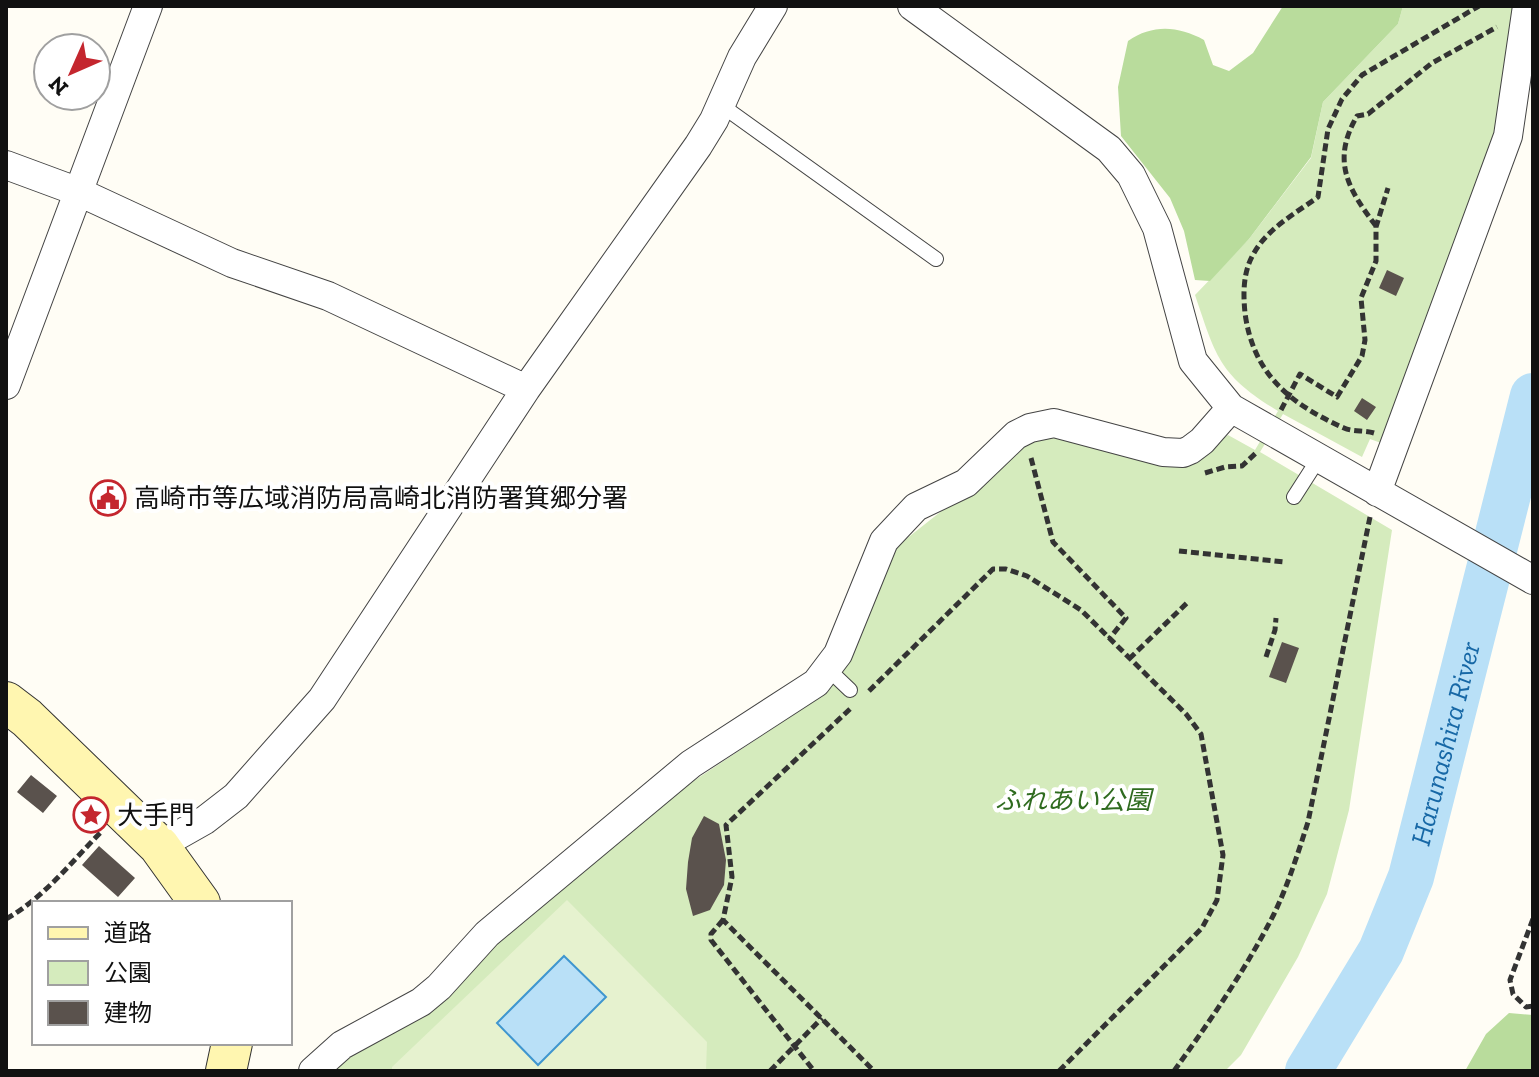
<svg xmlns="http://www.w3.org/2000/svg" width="1539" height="1077" font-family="'Zilla Slab','Noto Sans JP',serif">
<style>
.green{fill:#d5ebbd}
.forest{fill:#b9dc9c}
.pitch{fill:#e6f2cf}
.water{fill:#b9e0f7;stroke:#3f96cf;stroke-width:2}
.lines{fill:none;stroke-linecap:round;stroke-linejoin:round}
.river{stroke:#b9e0f7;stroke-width:46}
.building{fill:#5a524d}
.service-casing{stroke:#444;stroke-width:16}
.minor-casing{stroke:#444;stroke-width:30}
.secondary-casing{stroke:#333;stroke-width:42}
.path{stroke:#333;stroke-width:5;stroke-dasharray:8 4;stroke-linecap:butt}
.service{stroke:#fff;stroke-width:14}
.minor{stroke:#fff;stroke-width:28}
.secondary{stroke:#fff6b0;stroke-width:40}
.labels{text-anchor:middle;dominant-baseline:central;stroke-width:8;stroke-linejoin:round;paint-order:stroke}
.poi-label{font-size:26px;fill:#111;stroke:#fff;text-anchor:start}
.park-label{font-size:26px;font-style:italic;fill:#2f6b1f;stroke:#fff}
.water-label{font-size:28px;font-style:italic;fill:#1768a6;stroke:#fff}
</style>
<rect width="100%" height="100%" fill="#fffdf5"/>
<path class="green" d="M1403 6H1518L1500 123 1381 443 1370 439 1362 457 1283 414 1260 452 1392 530 1349 810 1327 894 1298 957 1241 1055 1225 1071H327L483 956 618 839 671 796 811 703 896 547 1039 434 1196 457 1228 435 1255 450 1278 411C1219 375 1216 357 1195 295L1249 239 1311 158 1323 102 1398 24Z"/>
<path class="forest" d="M1283 6H1403L1398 24 1323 102 1311 157 1249 239 1210 281 1195 280 1184 231 1170 198 1121 136 1118 87 1128 41C1153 24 1178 26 1204 40L1213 65 1229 71 1253 53Z
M1509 1013 1533 1015V1071H1465L1486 1034Z"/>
<path class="pitch" d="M567 900 707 1042 706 1071H392V1067Z"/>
<path class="water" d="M564 956 606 997 538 1065 497 1023Z"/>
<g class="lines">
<path class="river" id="s1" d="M1308 1071 1381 951 1411 877 1533 396"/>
</g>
<path class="building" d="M1387 270 1404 278 1396 296 1379 288Z
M1362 398 1376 407 1367 420 1354 411Z
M1282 642 1299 648 1286 683 1269 677Z
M31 775 57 796 43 813 17 792Z
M704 816 719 824 726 860 724 885 710 910 693 916 686 889 688 862 692 838Z
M99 846 135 878 118 897 82 865Z"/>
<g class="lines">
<defs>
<path id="service" d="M721 105 936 259
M1294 497 1319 458
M827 668 850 690"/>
<path id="minor" d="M912 6 1109 149 1131 175 1157 228 1193 361 1231 408 1533 580
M6 165 79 192 232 263 328 296 526 389
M6 385 148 6
M1377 492 1508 136 1527 6
M159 846 205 820 236 796 322 699 526 389 698 146 714 120 742 57 773 6
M313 1071 342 1045 421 1002 439 987 487 934 691 764 816 683 838 654 884 541 916 507 966 483 1016 435 1030 428 1054 423 1163 452 1183 453 1190 450 1202 441 1231 408"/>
<path id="secondary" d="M6 702 27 718 159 846 200 903
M226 1071 232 1043"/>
</defs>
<use href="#service" class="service-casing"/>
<use href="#minor" class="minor-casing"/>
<use href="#secondary" class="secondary-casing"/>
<path class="path" d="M1376 226C1348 189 1331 161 1357 116L1368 114 1432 63 1497 27
M1281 410 1300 374 1337 397 1362 356 1365 340 1361 298 1376 261V227L1388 188
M1374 433C1364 430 1353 432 1344 428 1290 404 1253 374 1245 313 1243 293 1243 271 1254 253 1268 228 1296 213 1318 197L1328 129 1342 99 1362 75 1479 6
M1031 458 1053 542 1126 618 1109 639
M1205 473 1225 467 1242 466 1257 452
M1179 551 1285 562
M1266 657 1275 630 1276 618
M1129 659 1189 601
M869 691 993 569H1006L1027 576 1081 610 1186 714 1201 734 1223 855 1217 900 1202 928 1059 1071
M850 709 726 825 732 877 723 920 874 1071
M6 919C45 897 71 862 102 831
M1533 919 1510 980 1513 994 1526 1007 1533 1006
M723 920 711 934V940L814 1071
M770 1071 822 1018
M1174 1071C1210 1021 1246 969 1274 914 1288 885 1298 853 1308 822L1370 517"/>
<use href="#service" class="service"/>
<use href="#minor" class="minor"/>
<use href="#secondary" class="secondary"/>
</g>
<defs>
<symbol id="civic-ring" viewBox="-11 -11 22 22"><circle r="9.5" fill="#fff" stroke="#c4262e" stroke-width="1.5"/><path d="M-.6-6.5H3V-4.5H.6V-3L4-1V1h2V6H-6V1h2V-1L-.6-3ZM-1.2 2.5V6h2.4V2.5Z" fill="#c4262e"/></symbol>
<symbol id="sight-ring" viewBox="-11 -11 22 22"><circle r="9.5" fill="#fff" stroke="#c4262e" stroke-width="1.5"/><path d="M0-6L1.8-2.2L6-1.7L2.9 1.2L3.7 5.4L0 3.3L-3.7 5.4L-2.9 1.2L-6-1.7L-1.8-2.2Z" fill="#c4262e"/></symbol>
</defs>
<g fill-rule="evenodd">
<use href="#civic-ring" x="88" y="478" width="40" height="40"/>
<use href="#sight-ring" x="71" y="795" width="40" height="40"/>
</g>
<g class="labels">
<g class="poi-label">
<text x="134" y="498">高崎市等広域消防局高崎北消防署箕郷分署</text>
<text x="117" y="815">大手門</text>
</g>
<g class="park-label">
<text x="1073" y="800">ふれあい公園</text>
</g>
<g class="water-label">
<text stroke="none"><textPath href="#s1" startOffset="358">Harunashira River</textPath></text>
</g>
</g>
<rect width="1539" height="1077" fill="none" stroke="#111111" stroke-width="16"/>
<rect x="32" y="901" width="260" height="144" fill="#ffffff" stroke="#a0a0a0" stroke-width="2"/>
<rect x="48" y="927" width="40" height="12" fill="#fff6b0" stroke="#a0a0a0" stroke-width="2"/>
<text x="104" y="941" font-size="24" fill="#111111">道路</text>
<rect x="48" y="961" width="40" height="24" fill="#d5ebbd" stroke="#a0a0a0" stroke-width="2"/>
<text x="104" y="981" font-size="24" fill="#111111">公園</text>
<rect x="48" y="1001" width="40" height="24" fill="#5a524d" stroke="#a0a0a0" stroke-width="2"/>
<text x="104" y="1021" font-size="24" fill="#111111">建物</text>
<g transform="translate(72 72) rotate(225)"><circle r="38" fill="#ffffff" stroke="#a0a0a0" stroke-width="2"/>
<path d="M0-6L14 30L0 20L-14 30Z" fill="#c4262e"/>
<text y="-12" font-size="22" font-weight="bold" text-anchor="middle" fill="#111111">N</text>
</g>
</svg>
